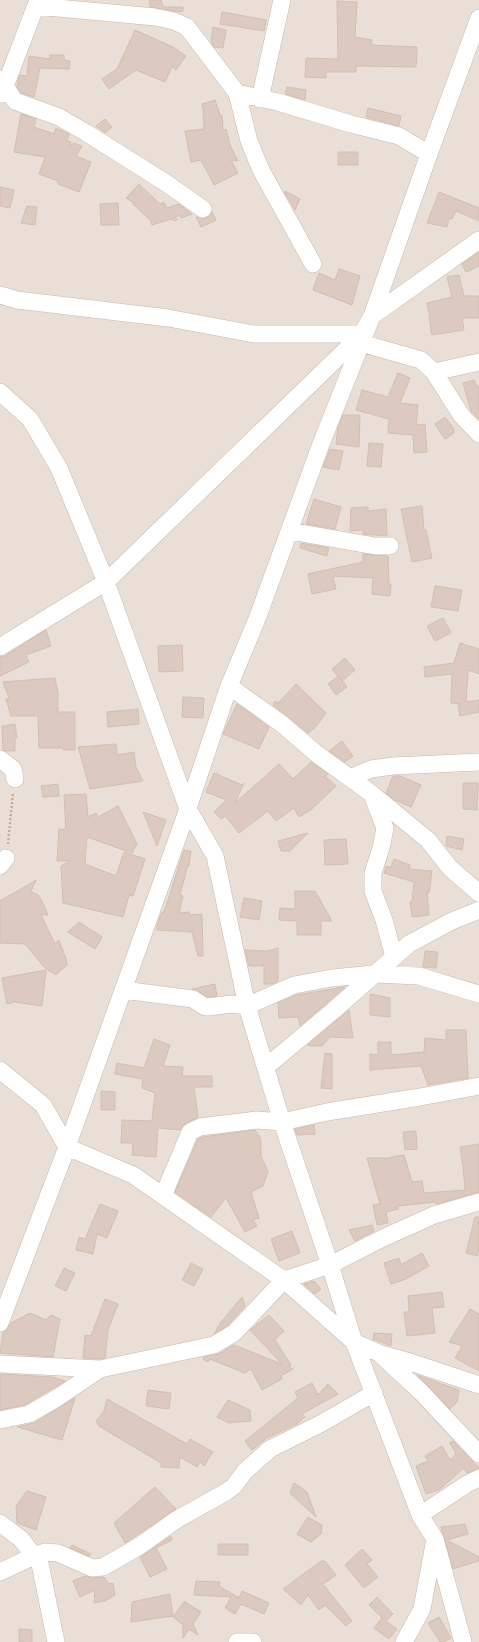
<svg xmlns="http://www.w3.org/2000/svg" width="479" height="1642" font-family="Figtree,sans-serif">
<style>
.residential{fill:#eadfd6}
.building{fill:#dccac0;stroke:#d4beb0}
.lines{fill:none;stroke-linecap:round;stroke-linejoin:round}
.minor-casing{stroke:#c5b7ad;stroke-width:18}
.path{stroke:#c5ac9a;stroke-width:2.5;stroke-dasharray:2 2;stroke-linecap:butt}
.minor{stroke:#fff;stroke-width:17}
</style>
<rect width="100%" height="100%" fill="#f6efe9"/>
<path class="residential" d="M0 0H479V1642H0Z"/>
<path class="building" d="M149 0H161L163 7H183V11L178 12 150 7Z
M337 1 357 2 355 37 372 40 371 45 417 47 416 67 356 66V72H326V78L305 77 306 58 338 59Z
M222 12 266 20 264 31 220 24Z
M213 27 226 30 223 48 214 47 211 42Z
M135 30 173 47 186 56 176 70 172 67 165 82 136 70 109 89 102 79 117 69Z
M50 55H64V60L70 61 69 69 40 68 34 97 21 93 17 87 19 77 20 75 27 76 29 56 50 59Z
M287 87 306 90 305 100 285 94Z
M215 100 220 115H222L223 130 226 129 230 145 238 161 231 160 238 173 214 185 201 160 191 162 185 131 204 129 203 109 202 104Z
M368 108 401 116 399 126 366 117Z
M21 114 36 119 34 127 54 134 56 128 69 134 67 141 71 142 70 146 74 143 82 146 76 156 91 162 79 192 58 184V181L39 174 45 157 14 152Z
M105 119 112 127 105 133 96 126Z
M338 152H358V165H338Z
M139 184 160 204 164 202 167 208 179 204 192 214 181 218 180 215 175 217 177 219 176 221 171 219 152 225 150 220 132 203H135L126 198Z
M0 187 14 190 10 208 0 206Z
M285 191 300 199 295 210 284 192Z
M439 192 479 208V221L456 211 452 219 449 218 447 227 427 223Z
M118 203 119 225H101L100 204Z
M27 206 37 207 35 225 21 223Z
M212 212 216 220 201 227 196 217 202 219 207 218Z
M479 252V266L466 272 462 264Z
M339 269 360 276 352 305 313 290 319 273 335 280Z
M459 275 464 296H479V318H462L464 330 432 335 429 317H430L427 303 452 297 447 277Z
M398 373 410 378 400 403 418 405 416 425 425 424 427 452 414 453 413 435 388 433 389 419 356 410 362 390 388 397Z
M474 380 477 387H479V419L471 411 463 383Z
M343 415H360L359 447 336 444 338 427Z
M445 417 454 429V433L445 439 435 424Z
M369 443 383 444 381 467 367 466Z
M330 449 343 451 339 470 323 467Z
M314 499 341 507 335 529 306 524Z
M422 506 424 530H426L432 558 412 562 401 509Z
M368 507V511L386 509 387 536 363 534V530L350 531 351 508Z
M301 543 329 548 327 556 300 548Z
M363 554 388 556 389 584H391L390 596 372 594 373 578 333 576 336 589 312 594 308 574 363 562Z
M435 586 462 590 458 611 431 607Z
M443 618 451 633 435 641 427 626Z
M46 630 51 646 26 655 29 662 0 676V657L5 656Z
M460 643 479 649V674L468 670 466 702 479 700V712L460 716 458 705 461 704 451 703 452 674 425 677 424 667 454 663Z
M182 645 183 671 159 672 158 646Z
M345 658 355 670 342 681 332 669Z
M338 676 347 687 336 695 328 684Z
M55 678 58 693V712H75V750H63V748H39L38 716H11L6 699 9 698 3 682Z
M296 684 326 713 315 728 308 733 273 705 275 701 278 703Z
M183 697 204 698 203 718 182 717Z
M237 704 269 727 259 749 223 734Z
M138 709 139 724 108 727 107 712Z
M15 724 17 738H15V751H6L3 750 2 726Z
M342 741 353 756 345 762 329 751Z
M116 744 117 755 134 752 136 767 143 781 90 789 78 747Z
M311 762 328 774 325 776 336 786 312 809 299 817 294 808 276 821 268 811 239 833 225 816 221 819 214 812 226 800 206 792 214 773 242 785 244 783 235 803 279 764 293 779Z
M393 776H400L421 785 411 807 395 800 386 793Z
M463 783H478L477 810 463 809Z
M58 784 59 796 43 797 41 786Z
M86 794 88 817 96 813 98 817 118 806 137 844 132 853 87 837 85 864 116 876 124 852 145 859 133 896 129 895 123 917 63 903 61 866 70 861H57L59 829 66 830 64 795Z
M143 812 166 820 157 846Z
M308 833 290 851H281L278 841Z
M447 836 464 839 462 850 446 846Z
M346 839 348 864 325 865 324 840Z
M184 850 191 851 189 866 188 865 180 895 183 896 179 913 189 912 190 915 202 914 203 956H198L192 932 157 930V925L162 912H164Z
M394 859 410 865 409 869 432 871 429 893 427 892 429 915 412 917 410 902H412L414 882 384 873 386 867H391Z
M36 880 31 891 39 896 43 903 48 915H41L55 944 59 940 66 959 67 965 56 975 45 968 25 944 0 943V901Z
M295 891H315L332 921H321V935H297V921L279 920 280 908 295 909Z
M244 898 262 901 259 920 240 917Z
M79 922 102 937 95 949 68 932Z
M278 948V981L272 984H264V966H249L245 950 267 951Z
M425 951 438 952 436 968 423 967Z
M46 970 42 1006 15 1002 7 1004 2 978Z
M215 984 217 996 208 997 198 991 192 989Z
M343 987H345L300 1026 298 1017 279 1018 278 1003 297 995Z
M370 994 390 998V1017L370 1015Z
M349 1010 353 1038 330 1037 322 1046H309L308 1045Z
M446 1030H466L468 1078 428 1085 421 1066 370 1070V1054L378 1055V1042H391V1055L424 1052 425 1038 446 1040Z
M154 1039 170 1045 163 1066 183 1067 182 1076H212V1087H194L198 1117 186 1123 180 1130 158 1128 156 1157 132 1155 133 1143H121L122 1120 152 1121 155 1093 142 1088 143 1079 115 1074 117 1063 144 1068Z
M325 1053 332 1054V1089L321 1088Z
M101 1091 115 1092V1110H101Z
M314 1125 315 1134 297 1135 295 1129Z
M255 1130 260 1137 261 1144V1156L268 1172 263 1186 251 1192 259 1218 253 1220 257 1226 245 1232 226 1198 211 1217 175 1192 198 1139 203 1137Z
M416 1131 417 1149 405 1150 403 1132Z
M479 1144V1192L436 1204V1202L398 1206V1209L386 1212 388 1223 377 1225 373 1205 380 1204 367 1158H391V1157L404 1155 412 1182 422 1181 424 1193 465 1190 463 1167 460 1147Z
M100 1204 118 1211 107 1238 97 1234 93 1254 76 1250 79 1237 85 1239Z
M475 1217H479V1248L477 1256 466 1253Z
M372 1225 374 1231 355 1241 349 1230Z
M292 1231 300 1253 279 1261 271 1239Z
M422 1253 429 1266 406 1279 391 1284 384 1263 399 1258 401 1265Z
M191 1263 203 1269 194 1286 182 1280Z
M64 1268 75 1273 66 1291 55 1286Z
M314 1281 321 1289 315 1294 304 1284Z
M442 1292 444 1307 432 1308 435 1333 407 1336 404 1312H409L408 1296Z
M242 1297 245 1306 228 1325 214 1334 221 1322Z
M105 1299 118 1304 108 1330 105 1358 99 1359 83 1358 85 1335 91 1336Z
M470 1309 479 1314V1371L455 1358 462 1346 449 1342Z
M30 1313 46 1320 51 1315 60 1319 53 1357 0 1353 3 1332 7 1330 11 1323Z
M269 1315 284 1331 275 1340 291 1365 289 1367 293 1369 281 1376 282 1379 262 1390 251 1369 245 1373 210 1359 208 1362 203 1359 204 1357 219 1354 234 1345 282 1364 250 1330Z
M374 1333 392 1334 391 1346 373 1339Z
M0 1374 52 1377 65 1381 25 1405 0 1410Z
M417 1375 459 1390 457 1402 450 1409Z
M312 1383 318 1395 328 1384 338 1394 302 1414 305 1417 297 1424 267 1438 252 1450 245 1441 298 1398 295 1392Z
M148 1390 171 1393 169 1409 146 1406Z
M75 1398 62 1440 17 1427 34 1423Z
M107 1399 187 1444 190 1439 213 1452 204 1466 200 1462 197 1467 180 1457 179 1468 161 1467V1463L99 1426 96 1421 104 1411Z
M228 1400 250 1410 251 1421 229 1423 217 1417Z
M453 1441 479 1468 467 1473 464 1468 439 1490 426 1494 416 1466 428 1461 425 1456 442 1446 450 1460 456 1454 450 1443Z
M294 1483 307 1492 316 1517 290 1493Z
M155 1487 176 1509 125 1543 114 1523Z
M27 1491 46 1497 36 1530 17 1523 16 1506Z
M308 1517 322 1525 321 1534 311 1542 297 1534Z
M465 1524 468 1534 447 1540 479 1557V1561L453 1569 441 1527Z
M171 1536 172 1540 156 1548 167 1569 150 1577 140 1557Z
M218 1544H248V1555H218Z
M72 1545 91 1554 89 1556 70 1548Z
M362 1549 372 1560 367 1564 378 1577 364 1588 345 1565Z
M321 1561H325L336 1575 323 1584 352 1621 346 1626 325 1605 319 1610 308 1595 301 1605 283 1589Z
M85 1576 93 1578 104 1577 109 1584 113 1583 115 1595 105 1601 94 1603 95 1590 80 1597 73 1581Z
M196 1581 220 1582 219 1586 239 1598 242 1591 269 1603 264 1614 241 1604 235 1614 225 1608 231 1597 194 1595Z
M170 1594 173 1616 131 1622 132 1602Z
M377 1597 393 1614 386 1621 397 1629 389 1639 374 1628 382 1618 369 1605Z
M184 1601 201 1612 193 1624 198 1635 189 1629 183 1638V1625L173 1617 183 1603 184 1605Z
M439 1617 451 1638 444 1642H440L428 1623Z
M19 1629 32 1630V1642H19Z"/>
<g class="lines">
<defs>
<path id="minor" d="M36 6 155 17 174 21 187 27 237 93 278 102 351 124 399 136 429 154
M0 79 15 101 59 117 85 132 166 183 203 209
M237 93 249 141 261 170 313 264
M2 94 38 0
M260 99 282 0
M0 295 17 300 168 318 254 334H362
M361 343 421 360 434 372 461 415 479 434
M434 372 479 362
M0 392 30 419 59 468 106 582 188 809 215 856 247 1006 282 1122 330 1265 354 1342 420 1515 435 1539 463 1642
M290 531 375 546H390
M0 647 106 582 362 334 372 316 479 240
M229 686 282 724 318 755 372 794 428 840 450 868 479 893
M0 759 13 769 15 779
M350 778 371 769 393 766 479 762
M372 795 385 828 381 848 373 873V891L384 920 394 957
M0 866 6 858
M123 990 193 999 205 1007H208L231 1004 247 1006 294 985 332 978 374 974 419 976 479 994
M266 1067 334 1010 409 944 452 921 479 910
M0 1070 43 1105 67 1147 133 1175 284 1280 354 1342 381 1354 410 1362 479 1385
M163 1196 190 1132 200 1127 257 1120 282 1122 327 1112 420 1097 479 1086
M0 1323 67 1147 185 817 229 686 257 619 321 444 372 316 429 154 479 18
M382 1356 422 1393 479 1454
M0 1364 100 1369
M0 1420 29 1414 57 1398 100 1369 214 1345 234 1333 284 1280 330 1265 383 1238 434 1215 479 1202
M420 1515 467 1484 479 1478
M0 1523 21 1539 40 1564 56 1642
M0 1572 34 1556 45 1552 58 1553 92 1568 103 1567 138 1547 176 1520 226 1492 234 1486 245 1471 270 1449 322 1423 374 1393
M237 1642H253
M404 1642 422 1609 434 1544"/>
</defs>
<use href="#minor" class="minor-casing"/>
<path class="path" d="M8 844 13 793"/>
<use href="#minor" class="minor"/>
</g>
</svg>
